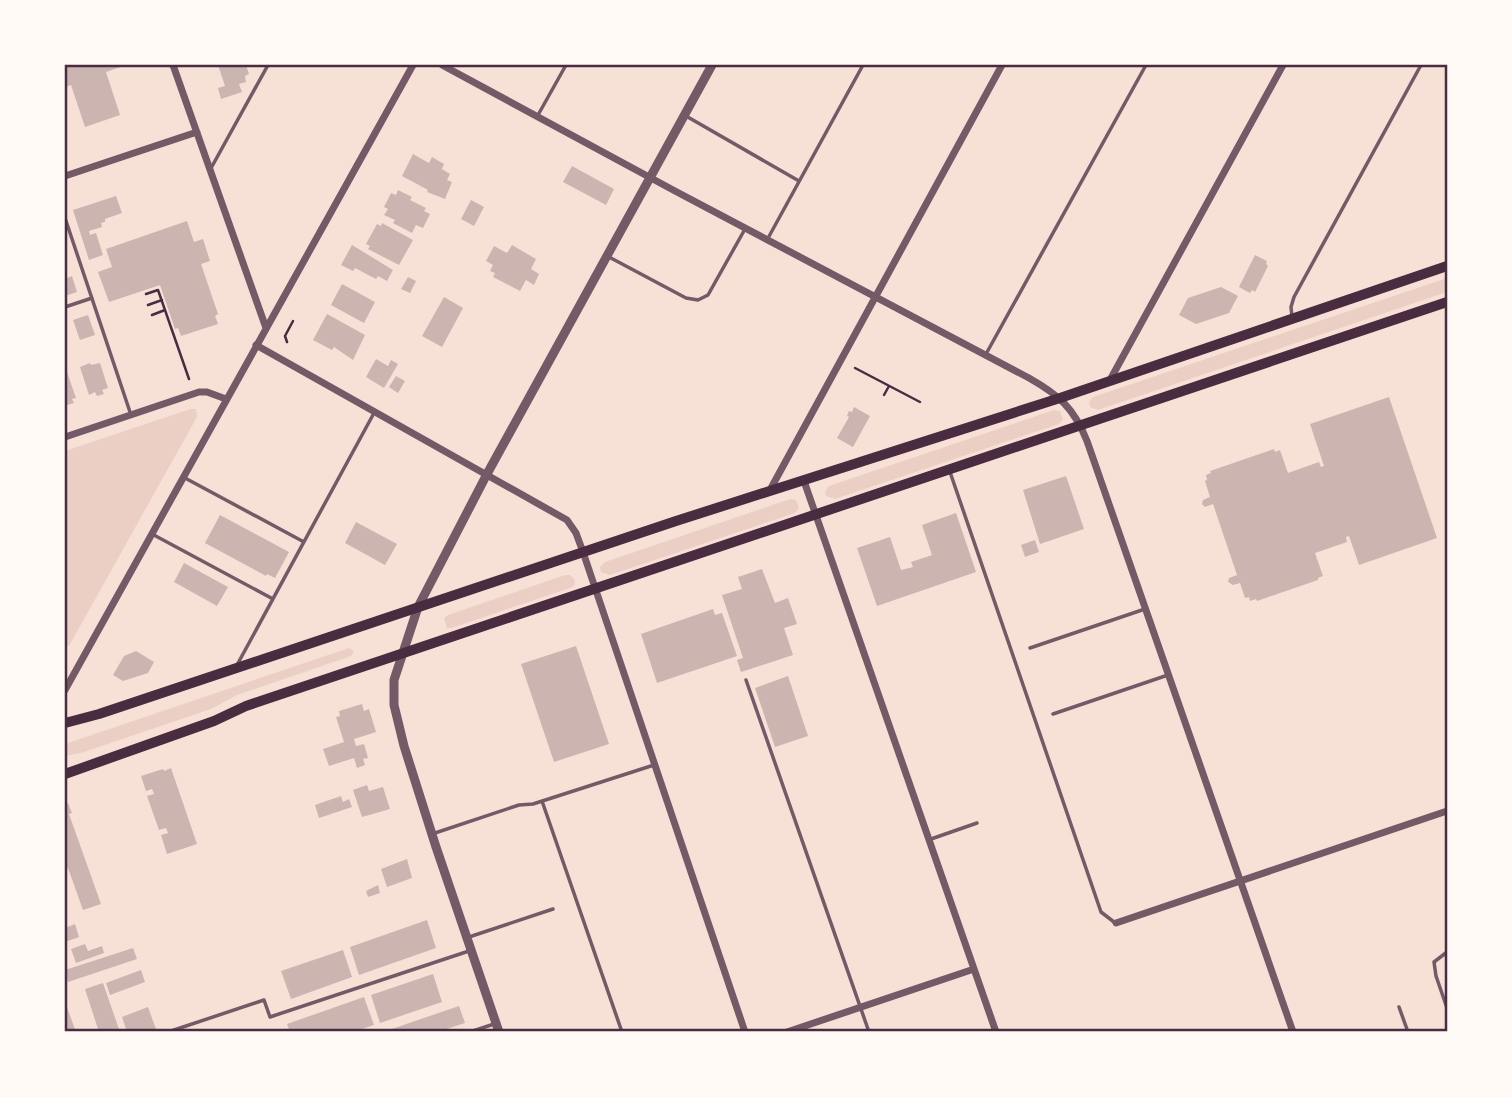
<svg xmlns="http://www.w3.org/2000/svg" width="1512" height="1097" font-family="'Fira Sans Condensed',sans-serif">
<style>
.green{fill:#ebcfc5}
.building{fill:#ccb4b1}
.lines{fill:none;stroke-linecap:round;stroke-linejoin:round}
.path{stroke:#4a2c40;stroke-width:2.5}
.service{stroke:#755966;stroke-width:3.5}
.minor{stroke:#755966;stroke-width:7}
.tertiary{stroke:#755966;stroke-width:9}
.secondary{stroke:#4a2c40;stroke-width:10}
.neatline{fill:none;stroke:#4a2c40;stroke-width:2.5}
</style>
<rect width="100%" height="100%" fill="#f7e1d7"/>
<path class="green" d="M1447 278V292L1098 410 1090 407 1089 402 1093 397Z
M190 409H196L197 417 69 646 65 645V451Z
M1054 410 1060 411 1063 419 1059 424 835 499 826 496 825 491 829 486Z
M790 499 796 500 799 508 795 513 610 575 601 572 600 567 605 562Z
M565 575H570L575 580 574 586 570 588 452 628H447L444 618 448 615Z
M349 648 354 651 351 656 237 695 211 709 81 753 65 756V744Z"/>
<path class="building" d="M65 65H126L106 72 120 115 85 127 71 85 65 87Z
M218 65H246L249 74 245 76 246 82 239 84 242 92 221 99 218 88 225 86Z
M413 154 429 163 432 157 444 164 442 169 450 174 447 180 452 182 445 199 427 192 428 190 402 176Z
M572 166 614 189 606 205 563 182Z
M398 190 412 197 410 200 426 208 424 211 430 214 423 228 416 225 412 233 393 223 395 220 384 215 388 209 384 207 391 193 396 195Z
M116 196 122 213 105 219V222L101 223 102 227 89 231 90 235 96 233 103 255 89 260 73 210Z
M471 200 484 207 474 226 461 219Z
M187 221 194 242 203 239 210 261 201 264 218 314 215 316 218 324 181 336 178 328 175 329 160 285 109 302 98 272 112 267 106 249Z
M382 223 413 240 399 265 368 249 370 246 366 244 377 224 381 226Z
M352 245 393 270 387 281 378 276 376 279 355 268 353 271 341 265Z
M512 245 536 259 531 269 539 274 534 285 526 280 520 291 493 277 495 273 490 271 493 265 486 261 494 246 507 253Z
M1255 255 1267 261 1266 264 1268 266 1255 292 1252 290 1250 293 1239 287Z
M72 276 77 292 65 296V279Z
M408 277 416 281 410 293 401 289Z
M342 284 375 302 364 323 331 305Z
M1221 287 1238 296 1229 313 1196 324 1179 315 1188 298Z
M444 297 463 308 442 347 422 336Z
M327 314 365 335 353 360 334 347 332 350 313 340Z
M88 315 95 335 80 340 73 320Z
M376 359 388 366 391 360 398 364 384 388 366 377Z
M90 363 91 365 100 363 108 388 102 390 104 394 97 396 95 392 89 395 80 367Z
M67 372 76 398 72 399 74 403 67 405H65V373Z
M396 376 405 381 398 393 389 387Z
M1389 397 1437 538 1359 565 1349 536 1346 537 1347 542 1315 553 1323 576 1318 578V580L1257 601 1256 599 1250 601 1249 597 1245 598 1240 583 1233 585 1228 582 1229 578 1237 575 1213 504 1205 507 1202 504 1203 500 1210 497 1205 481 1207 480 1206 475 1211 473 1210 471 1274 449 1275 452 1280 450 1288 473 1319 462 1321 467 1324 466 1310 424Z
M854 407 870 416 853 447 837 438 849 417 847 416 849 411 852 412Z
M1066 476 1084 529 1040 544 1023 490Z
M956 513 976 572 877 606 857 548 890 537 901 570 913 567 911 562 932 555 922 525Z
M220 515 289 552 275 578 267 574 266 576 205 543Z
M356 522 397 544 385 565 345 543Z
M1035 540 1039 552 1025 557 1021 545Z
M184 563 228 587 217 606 174 582Z
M762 569 775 603 788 598 797 624 784 628 793 655 741 672 737 660 743 658 722 595 742 589 738 577Z
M713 609 715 615 722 613 737 656 657 683 641 634Z
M576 646 609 744 554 762 521 664Z
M136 651 154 662 148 673 123 681 113 675 124 656Z
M788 676 808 736 775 747 755 688Z
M362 704 364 711 369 709 376 732 354 739 356 746 364 744 368 758 363 759 365 765 357 768 354 758 329 766 323 749 344 742 336 717 340 716 339 711Z
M171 768 197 844 167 854 161 835 168 833 166 828 159 830 147 796 154 794 152 789 146 791 141 776 163 769 164 771Z
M367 785 369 791 383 787 390 809 362 817 353 790Z
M341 796 343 802 349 799 352 807 319 818 315 805Z
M68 803 72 813 69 814 101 904 83 910 68 868 65 869V804Z
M407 859 412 878 387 887 381 869Z
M378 885 380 893 368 897 366 891Z
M427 920 436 948 359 975 350 947Z
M75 924 79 937 65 942V928Z
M85 944 88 951 102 946 104 953 76 963 71 949Z
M133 948 137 959 68 982 65 970Z
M343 950 352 977 291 999 281 971Z
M141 970 145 982 110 995 106 983Z
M433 974 442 1002 380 1023 371 995Z
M103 983 120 1032H99L85 989Z
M364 997 374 1025 353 1032H290L287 1024Z
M65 1002 76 1032H65Z
M459 1006 465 1023 437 1032H383Z
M148 1007 157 1032H127L122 1017Z"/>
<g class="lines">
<path class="path" d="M146 294 158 290 189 379
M148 305 162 300
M152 315 165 310
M287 342 285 336 293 321
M855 368 920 402
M884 395 889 386"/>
<path class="service" d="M538 115 566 65
M686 116 799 181
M210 170 268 65
M65 218 131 415
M767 240 863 65
M609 257 686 298 698 300 708 295 745 229
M65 307 92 298
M1292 317 1291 307 1294 297 1421 65
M986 354 1146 65
M950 472 1101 912 1114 922
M185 478 304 542
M152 534 273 599
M1030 648 1145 609
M237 665 374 413
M746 680 869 1032
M1053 714 1168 675
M542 801 622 1032
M432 834 519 805 533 804 654 765
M931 839 977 823
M469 937 553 909
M1447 952 1434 962 1436 976 1447 1008
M1399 1007 1408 1032
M168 1032 264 1000 270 1017 469 951
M470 1032 494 1024"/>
<path class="minor" d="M173 65 266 328
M442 65 675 191 1029 378C1059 395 1074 408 1087 441L1293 1032
M65 176 197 132
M256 345 567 520 576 533 583 552 745 1032
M1110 380 1283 65
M65 437 199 392H207L226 399
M804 481 996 1032
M770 490 1002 65
M65 690 413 65
M1116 923 1447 811
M787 1032 974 969"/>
<path class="tertiary" d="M499 1032 436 847 404 746 394 705V680L418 607 487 474 712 65"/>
<path class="secondary" d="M65 723 99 714 676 521 1060 398 1447 266
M65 774 214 721 246 706 1447 302"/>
</g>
<rect width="1512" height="1097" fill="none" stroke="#fffaf5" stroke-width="133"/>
<rect x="66" y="66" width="1380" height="964" class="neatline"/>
</svg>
